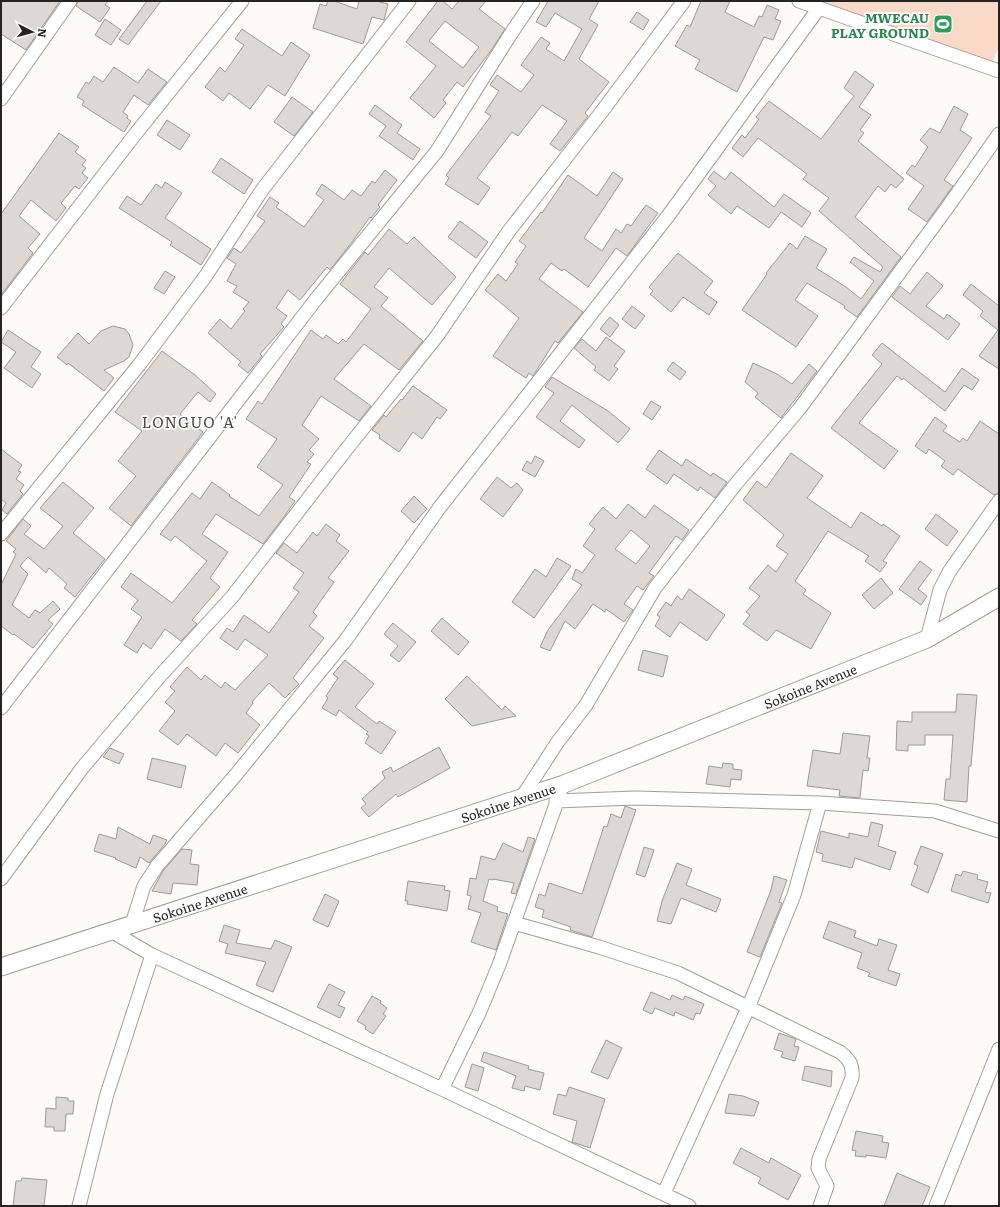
<svg xmlns="http://www.w3.org/2000/svg" width="1000" height="1207" font-family="Literata,serif">
<style>
.green{fill:#f9dac8}
.building{fill:#ded8d4;stroke:#9e9994;fill-rule:evenodd}
.lines{fill:none;stroke-linecap:round;stroke-linejoin:round}
.minor-casing{stroke:#a49d9a;stroke-width:15}
.tertiary-casing{stroke:#a49d9a;stroke-width:19}
.minor{stroke:#fff;stroke-width:13}
.tertiary{stroke:#fff;stroke-width:17}
.labels{text-anchor:middle;dominant-baseline:central;stroke-width:3.5;stroke-linejoin:round;paint-order:stroke}
.leisure-label{font-size:13px;font-weight:bold;fill:#27864d;stroke:#fff;text-anchor:end}
.street-label{font-size:13px;fill:#262422;stroke:#fff}
.quarter-label{font-size:15px;letter-spacing:1px;fill:#4d4845;stroke:#fff}
</style>
<rect width="100%" height="100%" fill="#fefaf8"/>
<path class="green" d="M822 1H999V47L993 61Z"/>
<path class="building" d="M1 1H60L26 50 1 34Z
M78 1H108L105 5 110 8 100 22 76 6Z
M147 1H161L128 45 119 39Z
M328 1H334L357 9 359 1H376L388 4 384 20 372 17 363 44 313 28 320 4 326 6Z
M438 1H443L452 9 459 1H486L479 9 505 29 490 52 463 87 457 82 443 100 446 103 434 118 410 98 436 66 406 42ZM445 21 479 47 463 68 429 41Z
M548 1H599L589 19 598 25 579 59 609 82 585 113 588 116 560 151 550 144 567 121 542 105 518 136 512 132 477 178 490 188 478 205 445 184 449 178 446 175 491 116 485 112 499 91 490 85 497 75 521 92 534 75 521 65 541 37 550 43 546 49 564 61 582 29 555 13 546 27 536 22Z
M701 1H730L725 12 754 27 759 16 762 17 767 5 779 10 775 19 781 21 773 40 764 37 737 92 695 69 700 60 675 46 687 25 690 27Z
M637 12 649 20 643 30 630 22Z
M105 19 121 30 111 45 95 35Z
M242 29 282 56 291 42 310 55 285 96 268 85 250 109 229 93 223 101 205 87 220 67 225 72 244 45 235 39Z
M114 67 138 83 148 69 167 82 148 105 134 95 123 112 128 116 127 118 131 121 124 132 82 105 84 101 77 97 86 82 89 84 94 76 103 82Z
M855 71 874 85 859 107 871 115 860 130 864 133 858 141 904 179 896 188 891 184 885 192 878 186 855 217 901 257 857 317 844 308 845 306 807 283 795 300 818 316 796 347 742 310 767 274 766 273 790 243 797 249 805 236 827 249 816 268 846 287 861 299 874 281 850 262 854 257 880 272 883 267 819 211 829 198 803 179 807 174 758 138 743 157 732 148 742 135 745 138 759 119 756 117 769 101 821 139 854 96 844 88Z
M292 97 313 112 294 136 274 122Z
M375 105 402 125 397 133 420 149 413 160 379 136 386 126 369 114Z
M954 106 968 114 960 130 972 138 944 180 953 186 927 222 908 209 924 186 906 173 912 165 915 167 928 147 920 140 930 128 940 133Z
M167 120 190 135 180 150 157 135Z
M59 133 79 147 75 152 86 160 82 165 86 168 82 173 88 178 79 189 75 186 61 203 66 208 56 221 31 200 19 216 40 234 28 248 33 253 1 295V214Z
M221 158 253 180 244 194 212 172Z
M385 170 397 180 378 205 380 207 371 218 370 217 352 242 330 270 327 267 300 300 288 290 276 308 287 316 281 324 284 327 260 354 262 356 248 373 238 365 241 362 208 333 220 319 231 329 245 311 243 309 249 302 233 292 237 286 227 281 236 264 227 258 234 248 241 253 265 221 257 216 270 197 279 203 276 207 304 227 324 200 316 194 322 184 344 200 352 190 361 196 372 181 375 183Z
M714 171 725 180 731 172 774 207 784 194 811 213 802 227 781 212 769 228 737 206 731 214 708 195 716 186 708 179Z
M613 172 623 179 584 238 602 251 616 229 621 233 627 224 631 226 646 205 658 213 627 256 616 248 588 287 564 269 562 271 551 263 539 279 583 312 558 343 555 341 533 376 529 373 526 378 493 356 519 318 485 290 498 274 506 281 518 264 515 262 526 246 519 241 541 212 542 213 568 175 597 196Z
M165 182 182 193 165 218 211 249 201 265 170 245 172 242 119 208 127 196 141 205 156 184 162 188Z
M460 221 488 242 476 258 448 237Z
M389 229 407 244 414 237 456 277 432 305 389 268 374 287 388 298 381 306 423 341 399 370 364 344 334 379 371 406 359 421 321 396 302 425 319 439 309 450 314 454 307 462 311 464 289 497 295 501 283 518 263 544 216 514 202 534 228 552 210 578 220 587 192 620 197 624 181 641 165 629 151 649 143 643 137 653 124 645 142 617 131 609 138 600 121 587 131 573 172 603 207 561 175 536 171 541 160 534 192 493 200 499 212 482 230 495 229 496 259 516 283 485 257 467 277 439 246 419 258 401 262 404 311 330 323 339 326 335 338 344 343 339 346 342 371 309 340 284 365 252 368 255Z
M678 253 713 281 704 293 717 302 709 315 683 297 671 312 650 294 653 291 649 287Z
M165 271 175 277 164 294 154 288Z
M927 272 943 286 926 306 944 319 947 314 960 324 948 340 892 297 900 286 910 294Z
M971 284 999 306V369L979 356 998 330 980 316 983 311 963 295Z
M632 306 645 316 635 329 622 319Z
M610 317 619 325 610 337 600 329Z
M113 326 125 329 129 334 133 345 129 357 124 361 104 370 114 378 104 391 68 363 67 365 57 357 78 333 89 344 101 331Z
M8 330 41 352 31 367 41 374 32 388 4 368 16 352 1 342Z
M606 337 625 351 614 366 618 369 609 381 594 370 596 367 574 348 582 339 596 351Z
M882 343 945 392 962 368 979 380 972 390 964 385 945 411 903 378 902 380 897 376 859 423 898 451 884 469 831 428 882 364 872 355Z
M162 351 195 375 216 394 210 402 198 392 180 414 203 432 131 526 109 508 136 476 118 461 142 431 115 412Z
M673 362 686 372 680 380 667 370Z
M753 363 777 374 792 384 809 364 817 371 781 418 755 397 758 393 745 382Z
M552 377 608 411 630 429 618 443 572 405 560 421 585 440 579 448 536 417 554 393 545 387Z
M413 386 447 410 440 419 437 417 422 439 413 432 399 452 379 438 380 435 372 430 384 415 386 417 401 399 402 400Z
M651 401 661 407 652 420 643 414Z
M935 417 947 426 943 431 960 442 963 438 967 441 980 421 999 434V493L994 495 958 469 953 475 941 466 945 461 929 449 926 454 915 446Z
M1 449 22 465 18 471 21 472 16 479 24 485 20 491 23 494 7 514 2 510 6 503 1 499Z
M659 450 682 466 686 459 711 476 713 473 727 482 715 498 700 487 698 491 674 474 667 484 646 469Z
M791 453 823 476 807 498 851 528 861 512 882 526 883 524 900 536 883 561 887 563 880 572 865 561 869 556 828 531 795 581 806 590 803 594 831 613 811 649 776 630 767 641 743 624 750 615 746 612 760 596 749 588 768 565 776 572 788 554 776 546 784 535 743 500 757 481 766 488Z
M535 456 544 461 535 477 522 470 527 461 531 464Z
M497 477 511 488 517 483 523 490 503 517 480 499Z
M63 482 94 508 73 533 105 559 75 597 64 588 67 584 49 568 46 573 28 557 20 566 28 574 12 605 29 618 35 610 40 613 53 601 60 609 48 620 53 624 33 648 14 634 13 635 1 626V585L16 554 13 552 16 549 6 541 23 519 31 526 24 534 44 549 63 526 40 508Z
M414 496 427 509 414 523 401 511Z
M628 504 645 518 654 505 689 530 682 540 676 536 673 540 649 573 654 576 643 590 637 586 624 604 633 610 624 622 606 609 605 612 593 604 575 629 565 621 550 651 540 647 548 630 582 585 572 579 576 569 582 573 595 555 583 546 595 529 589 524 603 507 616 519ZM631 530 650 546 636 564 615 549Z
M936 514 958 531 947 546 925 529Z
M326 524 340 535 336 541 349 551 328 578 334 582 313 612 317 616 309 626 324 638 293 678 299 684 285 698 269 683 252 702 253 703 246 713 260 725 238 753 225 743 216 756 187 734 178 745 159 731 175 711 165 702 175 691 170 687 187 667 201 680 205 675 221 688 225 682 235 690 268 655 245 639 237 650 220 638 227 628 233 632 244 615 269 633 299 592 293 588 304 573 276 553 284 543 297 553 313 532 317 536Z
M557 558 571 566 534 618 512 602 535 569 546 577Z
M920 561 932 570 918 589 927 596 921 605 899 589Z
M881 578 893 593 874 609 862 595Z
M689 589 725 615 707 641 680 622 670 637 655 626 660 617 657 615 666 602 671 606 677 596 682 600Z
M442 618 469 642 458 655 431 631Z
M393 623 416 642 399 662 390 655 398 646 384 634Z
M643 650 668 656 663 677 638 670Z
M345 660 374 684 355 707 377 724 379 721 396 732 381 754 365 743 369 736 366 734 368 732 339 710 336 716 322 708 328 698 326 696 338 678 333 674Z
M467 676 502 710 505 706 516 716 472 726 445 699Z
M957 694 977 695 971 766H969L967 802 944 800 946 779H950L953 735H925V745H908V751L896 750 897 721 912 722V712H956Z
M843 733 870 736 867 758H870L868 771 863 770 860 798 839 796 840 790 807 786 813 750 840 754Z
M439 747 450 768 398 797 396 794 369 817 361 808 366 804 362 799 385 778 382 772 391 767 393 772Z
M110 748 124 754 119 764 103 757Z
M152 758 186 766 181 788 147 779Z
M723 763 733 764V769L742 770 741 780 731 779 730 787 706 784 709 766 722 768Z
M625 806 636 810 592 937 570 930 571 927 542 917 544 910 535 907 539 894 545 896 549 883 582 894 604 826 607 827 611 814 621 818Z
M871 822 883 825 878 846 896 852 890 870 855 858 852 868 822 861 823 854 816 852 821 831 849 838V833L868 837Z
M118 827 150 844 153 835 167 840 165 844 149 863 140 857 136 868 115 859 116 858 94 851 99 834 116 839Z
M528 837 535 839 516 894 511 893 514 883 493 879V880L489 879 483 901 498 907 497 911 508 914 496 950 471 942 481 913 468 909 471 896 467 895 470 878 476 879 481 856 495 860 503 843 523 852Z
M921 846 943 854 928 893 911 885 918 866 914 864Z
M644 847 654 850 645 877 636 874Z
M182 849 192 850 190 864 199 865 197 885 173 883 171 894 152 891 163 871Z
M677 863 692 869 686 885 721 899 716 912 681 898 671 924 657 921 662 901Z
M963 871 978 875 977 879 988 882 985 892 991 893 988 903 951 891 956 874 961 876Z
M774 876 787 880 779 902 782 903 760 957 747 952 771 890Z
M408 881 445 886 444 890 450 891 447 911 407 904 408 901H405Z
M325 894 339 901 328 927 313 920Z
M829 921 856 931 854 937 877 946 879 939 897 945 888 970 900 974 896 986 868 976 870 973 857 968 862 953 823 938Z
M224 925 240 930 236 943 271 949 275 940 292 947 273 992 256 985 266 962 225 953 228 944 219 941Z
M329 984 345 992 338 1005 345 1008 340 1018 317 1007Z
M651 992 670 1000 672 995 683 1000 685 996 704 1004 700 1014 696 1013 693 1020 675 1012 674 1016 655 1008 652 1014 643 1010Z
M372 996 381 1001 380 1003 387 1008 383 1014 386 1016 373 1034 365 1029 366 1026 357 1021Z
M779 1033 796 1039 794 1046 799 1047 795 1061 781 1057 783 1052 774 1049Z
M606 1040 622 1048 608 1079 591 1072Z
M484 1052 529 1066 528 1069 544 1073 540 1090 525 1086 524 1091 512 1088 516 1076 481 1061Z
M472 1064 484 1068 478 1091 465 1087Z
M805 1066 832 1071 831 1087 802 1080Z
M569 1087 605 1099 590 1148 572 1142 577 1121 553 1114 558 1094 566 1096Z
M729 1094 743 1096 759 1102 754 1116 725 1113Z
M56 1097 68 1098V1101H74L73 1114H66L65 1131H54V1127H45L46 1108 56 1109Z
M856 1131 883 1136 882 1142 889 1143 886 1158 866 1155V1157L855 1156 856 1151 852 1150Z
M741 1148 769 1163 771 1158 801 1175 788 1200 758 1183 761 1178 733 1163Z
M897 1173 930 1187 922 1206H884Z
M22 1178 47 1180 44 1206H13L16 1181H21Z"/>
<g class="lines">
<defs>
<path id="minor" d="M799 1 999 71
M1 99 70 1
M1 308 133 137 242 1
M1 534 139 365 205 277 262 190 409 1
M927 639 940 590 949 572 999 501
M1 708 317 298 437 151 512 32 533 1
M522 797 557 743 586 705 655 588 735 485 800 408 947 208 999 134
M556 801 635 798 820 803 935 811 999 831
M1 879 83 767 160 676 232 597 345 451 437 336 509 231 603 110 684 1
M514 923 599 947 678 973 840 1052C850 1060 853 1065 852 1078L819 1159 818 1168 827 1186 820 1206
M132 924 144 886 157 866 234 777 345 641 440 507 668 216 819 8
M111 931 152 955 442 1089 689 1206
M442 1089 480 1011 499 965 560 793
M664 1193 748 1008 794 895 820 803
M79 1206 107 1094 152 955
M936 1206 999 1049"/>
<g id="tertiary">
<path id="s1" d="M1 967 564 784 927 639 999 597"/>
</g>
</defs>
<use href="#minor" class="minor-casing"/>
<use href="#tertiary" class="tertiary-casing"/>
<use href="#minor" class="minor"/>
<use href="#tertiary" class="tertiary"/>
</g>
<defs>
<symbol id="stadium-square" viewBox="-11 -11 22 22"><rect x="-9" y="-9" width="18" height="18" rx="4" fill="#2e9e5b" stroke="#fff"/><path d="M0-5a6.5 5 0 1 0 0 10a6.5 5 0 1 0 0-10ZM-3.5-1.8h7v3.6h-7Z" fill="#fff"/></symbol>
</defs>
<g fill-rule="evenodd">
<use href="#stadium-square" x="932" y="13" width="22" height="22"/>
</g>
<g class="labels">
<g class="leisure-label">
<text x="929" y="17">MWECAU<tspan x="929" dy="15">PLAY GROUND</tspan></text>
</g>
<g class="street-label">
<text stroke="none"><textPath href="#s1" startOffset="857">Sokoine Avenue</textPath></text>
<text stroke="none"><textPath href="#s1" startOffset="533">Sokoine Avenue</textPath></text>
<text stroke="none"><textPath href="#s1" startOffset="209">Sokoine Avenue</textPath></text>
</g>
<g class="quarter-label">
<text x="190" y="421">LONGUO 'A'</text>
</g>
</g>
<rect width="1000" height="1207" fill="none" stroke="#262422" stroke-width="4"/>
<g transform="translate(32 32) rotate(96)" stroke="#ffffff" stroke-width="3" paint-order="stroke">
<path d="M0-3L7 15L0 10L-7 15Z" fill="#262422"/>
<text y="-6" font-size="11" font-weight="bold" text-anchor="middle" fill="#262422">N</text>
</g>
</svg>
